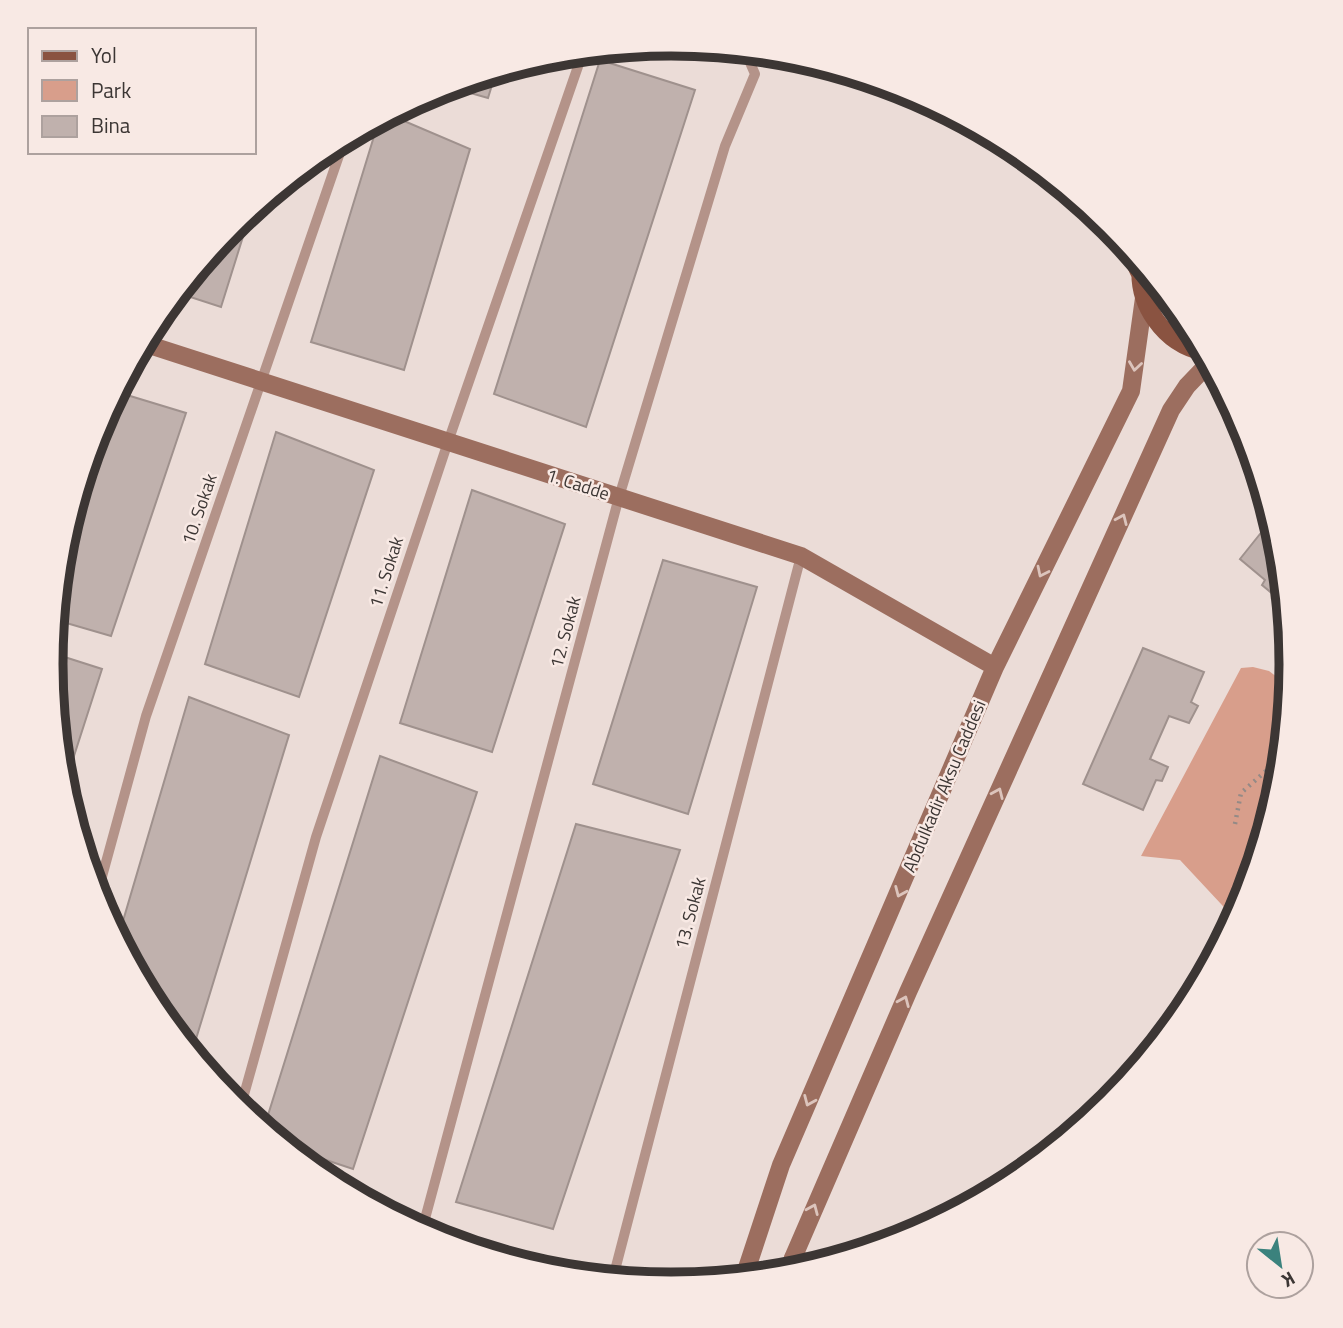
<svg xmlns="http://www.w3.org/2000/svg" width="1343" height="1328" font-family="'Titillium Web',sans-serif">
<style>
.green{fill:#d89e8b}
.building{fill:#c0b1ad;stroke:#9f918d;stroke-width:2}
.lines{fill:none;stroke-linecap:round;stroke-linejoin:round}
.path{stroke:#948a86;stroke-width:4.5;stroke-dasharray:2 5;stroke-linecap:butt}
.lane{stroke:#b49389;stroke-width:10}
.street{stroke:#b49389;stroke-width:18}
.secondary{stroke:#9c6e5f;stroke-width:18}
.primary{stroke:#8a5341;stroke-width:18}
.oneway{stroke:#dcc4bc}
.labels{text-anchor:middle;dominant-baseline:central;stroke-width:5;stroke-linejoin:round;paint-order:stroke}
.street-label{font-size:18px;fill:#3c3634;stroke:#f8e9e4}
.rim{fill:none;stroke:#3c3634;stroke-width:9}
</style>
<rect width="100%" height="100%" fill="#ebdcd7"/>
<path class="green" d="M1253 667 1269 671 1290 687 1280 785 1244 902 1235 919 1180 860 1141 856 1241 668Z"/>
<path class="building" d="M600 60 695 90 586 427 494 394Z
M496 72 488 98 449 87Z
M390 115 470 149 404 370 311 342 379 120Z
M251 211 221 307 178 293 233 225Z
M117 392 186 413 111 636 56 620 63 543 99 426Z
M276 432 374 470 299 697 205 664Z
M472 490 565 524 492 752 400 723Z
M1272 519 1280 543 1284 584 1274 595 1262 585 1265 580 1240 559Z
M663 560 757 587 688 814 593 784Z
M1143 648 1204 672 1191 702 1198 706 1189 723 1169 716 1150 759 1168 767 1162 781 1156 780 1143 810 1083 784Z
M52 653 102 669 64 787 51 664Z
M189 697 289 735 192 1052 156 1008 118 938Z
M380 756 477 792 353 1169 287 1147 264 1128Z
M576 824 680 850 553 1229 456 1202Z"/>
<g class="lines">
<path class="path" d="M1235 824 1241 793 1267 770 1282 764"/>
<path class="lane" d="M97 895 146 716 345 138
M240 1109 316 837 448 442 583 52
M422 1230 619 497 725 146 755 74 745 51
M613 1278 801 556"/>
<path class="street" d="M987 1195 1060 1144
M793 1258 817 1265"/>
<path class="secondary" d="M143 343 801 556 995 667
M788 1273 793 1258 908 992 1171 410 1187 386 1210 362
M744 1277 781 1165 995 667 1131 391 1144 298"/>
<path class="primary" d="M1127 246 1140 274
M1141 263C1136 304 1164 344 1204 352"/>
</g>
<defs><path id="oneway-chevron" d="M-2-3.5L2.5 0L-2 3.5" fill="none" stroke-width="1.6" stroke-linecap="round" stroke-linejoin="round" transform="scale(1.75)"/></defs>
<g class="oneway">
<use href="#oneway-chevron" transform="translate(1135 366) rotate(98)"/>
<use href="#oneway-chevron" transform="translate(1122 519) rotate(-66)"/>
<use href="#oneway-chevron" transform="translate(1042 572) rotate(116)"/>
<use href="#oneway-chevron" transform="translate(998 793) rotate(-66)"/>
<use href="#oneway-chevron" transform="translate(900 892) rotate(113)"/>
<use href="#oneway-chevron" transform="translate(904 1001) rotate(-67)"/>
<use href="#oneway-chevron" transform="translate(809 1101) rotate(113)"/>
<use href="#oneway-chevron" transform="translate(813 1209) rotate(-67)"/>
</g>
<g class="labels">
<g class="street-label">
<text transform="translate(578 484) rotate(18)">1. Cadde</text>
<text transform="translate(199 509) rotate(-71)">10. Sokak</text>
<text transform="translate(386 572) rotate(-72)">11. Sokak</text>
<text transform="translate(565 632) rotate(-75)">12. Sokak</text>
<text transform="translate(944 786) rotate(-67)">Abdulkadir Aksu Caddesi</text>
<text transform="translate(690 913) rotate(-75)">13. Sokak</text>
</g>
</g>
<path d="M0 0H1343V1328H0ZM63 664a608 608 0 1 1 1216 0a608 608 0 1 1-1216 0Z" fill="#f8e9e4" fill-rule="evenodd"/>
<path class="rim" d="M63 664a608 608 0 1 1 1216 0a608 608 0 1 1-1216 0Z"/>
<rect x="28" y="28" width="228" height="126" fill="#f8e9e4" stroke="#ada19e" stroke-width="2"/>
<rect x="42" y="51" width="35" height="10" fill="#8a5341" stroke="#ada19e" stroke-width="2"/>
<text x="91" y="63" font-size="21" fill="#3c3634">Yol</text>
<rect x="42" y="80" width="35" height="21" fill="#d89e8b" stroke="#ada19e" stroke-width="2"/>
<text x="91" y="98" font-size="21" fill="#3c3634">Park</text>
<rect x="42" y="116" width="35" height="21" fill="#c0b1ad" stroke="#ada19e" stroke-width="2"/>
<text x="91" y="133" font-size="21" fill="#3c3634">Bina</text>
<g transform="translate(1280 1265) rotate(150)"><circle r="33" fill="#f8e9e4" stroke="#ada19e" stroke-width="2"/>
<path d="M0-5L12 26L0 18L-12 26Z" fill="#3b827d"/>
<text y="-10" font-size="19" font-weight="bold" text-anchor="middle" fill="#3c3634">K</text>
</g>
</svg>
